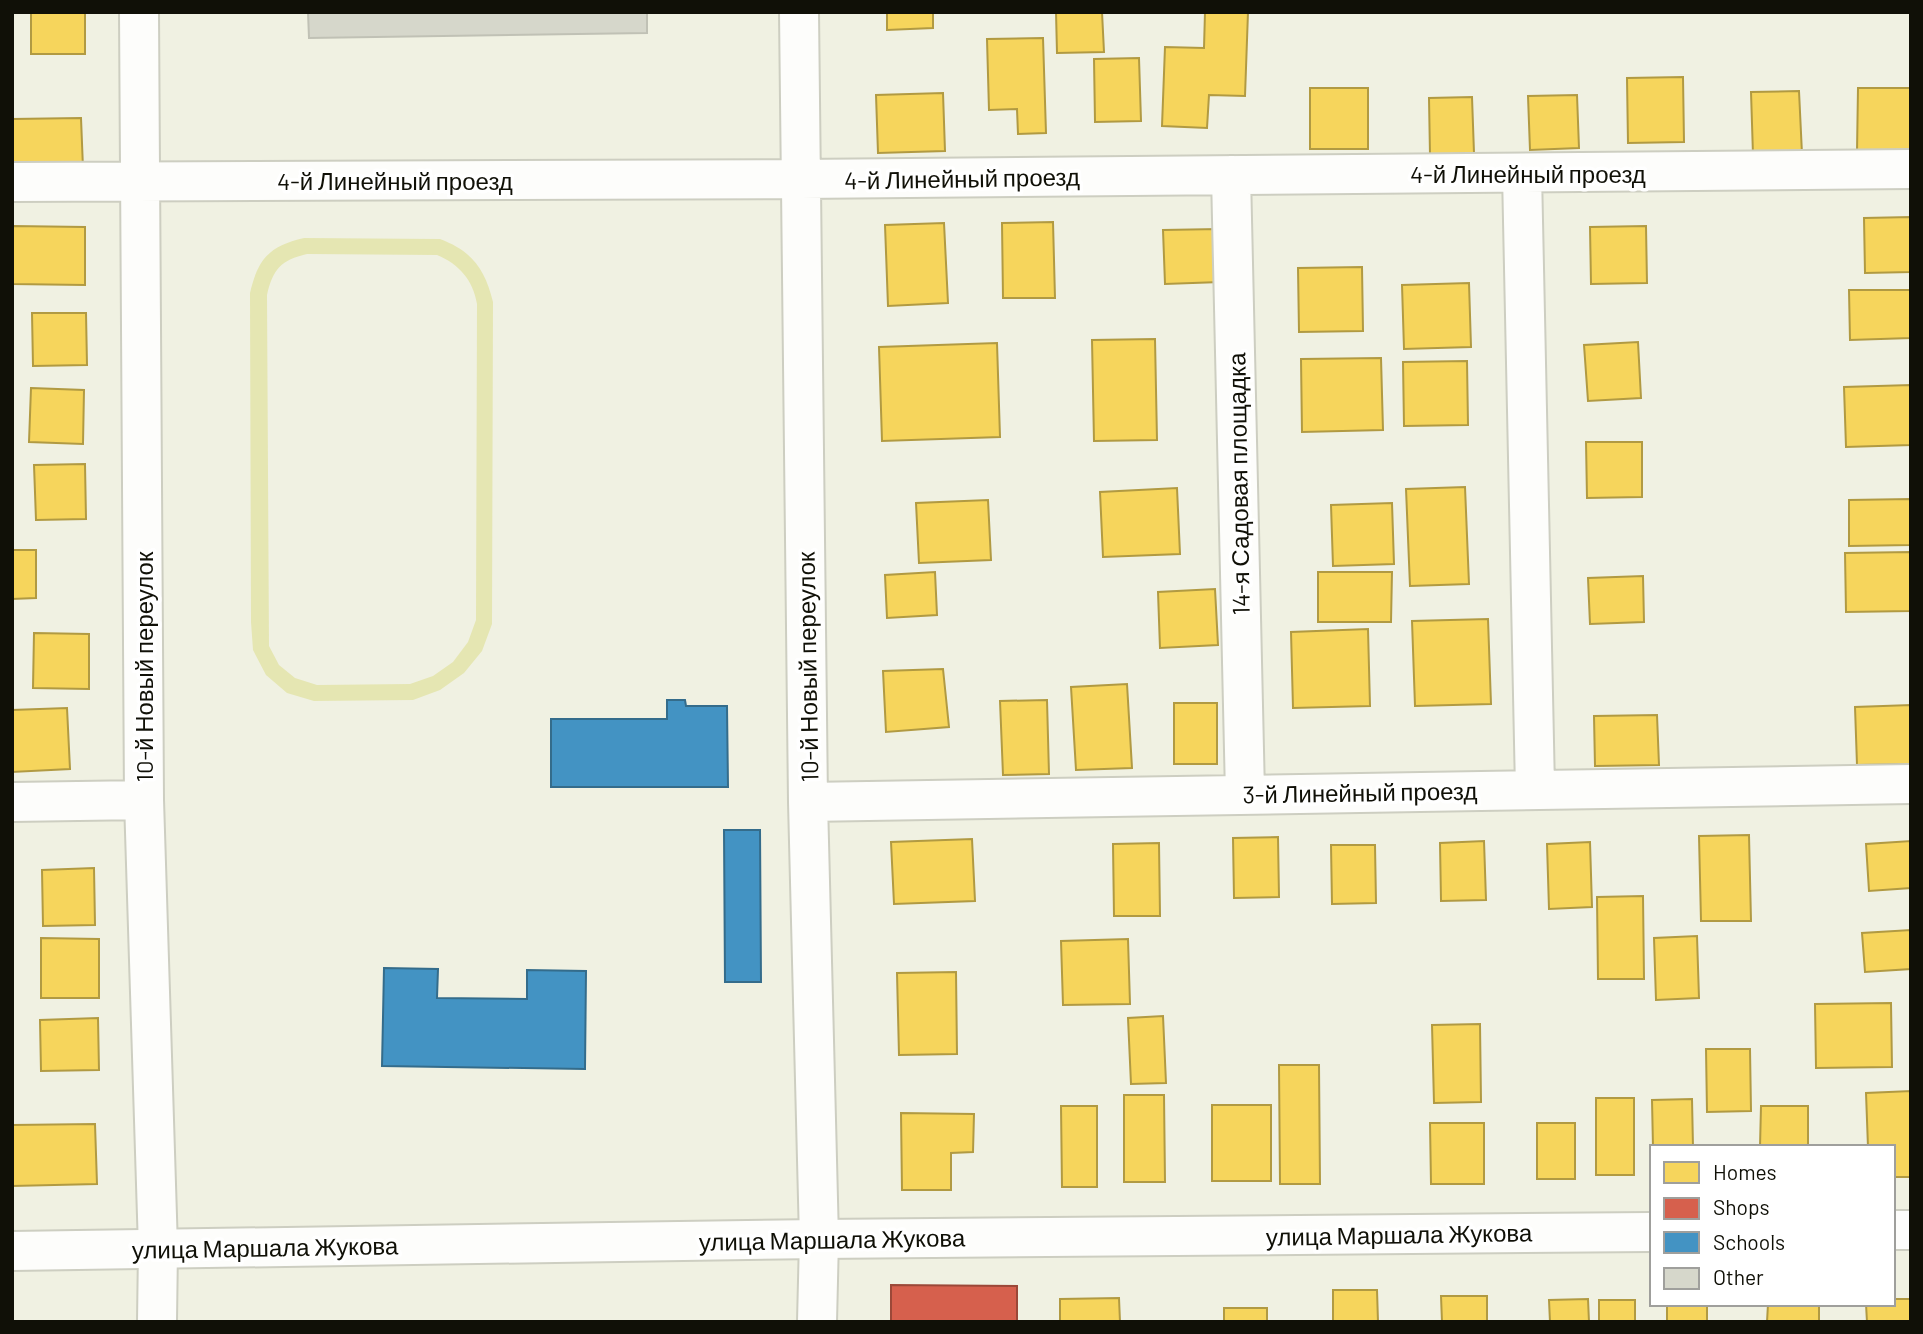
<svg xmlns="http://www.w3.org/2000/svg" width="1923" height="1334" font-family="Barlow,sans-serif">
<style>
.green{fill:#e5e6b2;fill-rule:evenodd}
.homes{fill:#f6d55c;stroke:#b19a42;stroke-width:2}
.shops{fill:#d6604d;stroke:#9b4838;stroke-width:2}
.schools{fill:#4393c3;stroke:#346c8b;stroke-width:2}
.building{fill:#d6d7cb;stroke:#c0c1b5;stroke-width:2}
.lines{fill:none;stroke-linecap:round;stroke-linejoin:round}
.minor-casing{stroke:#cdcec1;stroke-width:42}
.major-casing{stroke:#cdcec1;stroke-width:42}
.minor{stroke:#fdfdfb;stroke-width:38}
.major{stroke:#fdfdfb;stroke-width:38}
.labels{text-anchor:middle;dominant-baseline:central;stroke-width:7;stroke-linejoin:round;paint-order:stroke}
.street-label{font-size:24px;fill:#101007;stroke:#fff}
</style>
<rect width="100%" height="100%" fill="#f0f1e2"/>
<path class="green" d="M304 238 440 239C472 251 485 269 493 302L492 624 482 651 464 673 440 690 413 700 314 701 287 693 266 675 253 650 251 622 250 293C258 258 270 246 304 238ZM307 254 437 255C459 264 473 280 477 304L476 620 468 642 453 662 433 676 410 684 317 685 295 678 279 665 269 646 267 295C273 269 281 260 307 254Z"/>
<path class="homes" d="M31 12H85V54H31Z
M887 12H933V28L887 30Z
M1056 12H1102L1104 52 1057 53Z
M1205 12H1248L1245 96 1209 95 1207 128 1162 126 1165 47 1204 48Z
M1043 38 1046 133 1018 134 1017 109 989 110 987 39Z
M1139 58 1141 121 1095 122 1094 59Z
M1683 77 1684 142 1628 143 1627 78Z
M1310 88H1368V149H1310Z
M1858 88H1911V152H1857Z
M1799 91 1802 154 1753 155 1751 92Z
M943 93 945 151 878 153 876 95Z
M1577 95 1579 148 1530 150 1528 96Z
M1472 97 1474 153 1430 155 1429 98Z
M81 118 83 168 12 170V119Z
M1911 217V272L1865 273 1864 218Z
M1053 222 1055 298H1003L1002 223Z
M944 223 948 303 888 306 885 225Z
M12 226 85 227V285L12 284Z
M1646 226 1647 283 1591 284 1590 227Z
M1219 229 1220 282 1165 284 1163 230Z
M1362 267 1363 331 1299 332 1298 268Z
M1469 283 1471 347 1404 349 1402 285Z
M1849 290H1911V338L1850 340Z
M32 313H86L87 365 33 366Z
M1155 339 1157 440 1094 441 1092 340Z
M1638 342 1641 398 1588 401 1584 345Z
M997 343 1000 437 882 441 879 347Z
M1381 358 1383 430 1302 432 1301 359Z
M1467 361 1468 425 1404 426 1403 362Z
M1911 385V445L1846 447 1844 387Z
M31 388 84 390 83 444 29 442Z
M1586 442H1642V497L1587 498Z
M85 464 86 519 36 520 34 465Z
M1465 487 1469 584 1410 586 1406 489Z
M1177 488 1180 554 1103 557 1100 492Z
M1911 499V545L1849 546V500Z
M988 500 991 560 919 563 916 503Z
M1392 503 1394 564 1333 566 1331 505Z
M12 550H36V598L12 599Z
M1911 552V611L1846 612 1845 553Z
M935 572 937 615 887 618 885 575Z
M1318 572H1392L1391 622H1318Z
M1643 576 1644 622 1590 624 1588 578Z
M1215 589 1218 645 1160 648 1158 592Z
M1488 619 1491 704 1415 706 1412 621Z
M1368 629 1370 706 1293 708 1291 632Z
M34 633 89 634V689L33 688Z
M943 669 949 727 886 732 883 671Z
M1127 684 1132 768 1076 770 1071 687Z
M1047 700 1049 774 1003 775 1000 701Z
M1174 703H1217V764H1174Z
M1911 705V764L1857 765 1855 707Z
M67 708 70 769 12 772V710Z
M1657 715 1659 765 1595 766 1594 716Z
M1749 835 1751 921H1701L1699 836Z
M1278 837 1279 897 1234 898 1233 838Z
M972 839 975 901 894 904 891 842Z
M1484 841 1486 900 1441 901 1440 843Z
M1911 841V888L1869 891 1866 844Z
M1590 842 1592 907 1549 909 1547 844Z
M1159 843 1160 916H1114L1113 844Z
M1331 845H1375L1376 903 1332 904Z
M94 868 95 925 43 926 42 870Z
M1643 896 1644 979H1598L1597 897Z
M1911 930V969L1865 972 1862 933Z
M1697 936 1699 998 1656 1000 1654 938Z
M41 938 99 939V998H41Z
M1128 939 1130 1004 1063 1005 1061 941Z
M956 972 957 1054 899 1055 897 973Z
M1891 1003 1892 1067 1816 1068 1815 1004Z
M1163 1016 1166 1083 1131 1084 1128 1018Z
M98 1018 99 1070 41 1071 40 1020Z
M1480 1024 1481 1102 1434 1103 1432 1025Z
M1706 1049H1750L1751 1111 1707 1112Z
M1279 1065H1319L1320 1184H1280Z
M1911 1091V1177H1893V1147H1868L1866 1093Z
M1124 1095H1164L1165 1182H1124Z
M1596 1098H1634V1175H1596Z
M1692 1099 1693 1147H1653L1652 1100Z
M1212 1105H1271V1181H1212Z
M1061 1106H1097V1187H1062Z
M1761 1106H1808V1147H1760Z
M901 1113 974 1114 973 1152 951 1153V1190H902Z
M1430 1123H1484V1184H1431Z
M1537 1123H1575V1179H1537Z
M95 1124 97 1184 12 1186V1125Z
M1333 1290H1377L1378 1322H1333Z
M1441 1296H1487V1322H1442Z
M1119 1298 1120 1322H1060V1299Z
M1588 1299 1589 1322H1550L1549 1300Z
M1893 1299H1911V1322H1867L1866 1304H1893Z
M1599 1300H1635V1322H1599Z
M1667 1304H1707V1322H1667Z
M1768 1304H1819V1322H1767Z
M1224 1308H1267V1322H1224Z"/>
<path class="shops" d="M891 1285 1017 1286V1322H891Z"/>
<path class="schools" d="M667 700H685L686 706H727L728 787H551V719H667Z
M724 830H760L761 982H725Z
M384 968 438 969 437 998 527 999V970L586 971 585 1069 382 1066Z"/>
<path class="building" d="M308 12H647V33L309 38Z"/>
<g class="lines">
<defs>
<path id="minor" d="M139 12 144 800 158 1248 157 1322
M799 12 808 802 819 1239 817 1322
M1522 173 1535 789
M1231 175 1245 794
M12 182 800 179 1911 169
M12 802 144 800
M808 802 1911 784"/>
<path id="major" d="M1893 1230H1911
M12 1251 819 1239 1652 1232"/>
</defs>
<use href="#minor" class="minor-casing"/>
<use href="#major" class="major-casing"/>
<use href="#minor" class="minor"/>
<use href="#major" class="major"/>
</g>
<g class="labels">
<g class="street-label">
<text x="1528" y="173">4-й Линейный проезд</text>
<text transform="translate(962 178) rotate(-1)">4-й Линейный проезд</text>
<text x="395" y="180">4-й Линейный проезд</text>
<text transform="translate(1238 484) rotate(-91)">14-я Садовая площадка</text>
<text transform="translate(143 667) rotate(-90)">10-й Новый переулок</text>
<text transform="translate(807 667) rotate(-91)">10-й Новый переулок</text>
<text transform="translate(1360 792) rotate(-1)">3-й Линейный проезд</text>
<text transform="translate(1399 1234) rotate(-1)">улица Маршала Жукова</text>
<text transform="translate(832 1239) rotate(-1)">улица Маршала Жукова</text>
<text transform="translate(265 1247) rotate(-1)">улица Маршала Жукова</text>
</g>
</g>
<rect width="1923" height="1334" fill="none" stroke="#101007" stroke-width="28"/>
<rect x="1650" y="1145" width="245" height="161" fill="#ffffff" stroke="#9f9f9c" stroke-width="2"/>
<rect x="1664" y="1162" width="35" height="21" fill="#f6d55c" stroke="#9f9f9c" stroke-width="2"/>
<text x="1713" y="1180" font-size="21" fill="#101007">Homes</text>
<rect x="1664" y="1198" width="35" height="21" fill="#d6604d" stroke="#9f9f9c" stroke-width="2"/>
<text x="1713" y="1215" font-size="21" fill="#101007">Shops</text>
<rect x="1664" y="1232" width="35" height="21" fill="#4393c3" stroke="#9f9f9c" stroke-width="2"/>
<text x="1713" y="1250" font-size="21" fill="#101007">Schools</text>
<rect x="1664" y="1268" width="35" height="21" fill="#d6d7cb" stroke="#9f9f9c" stroke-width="2"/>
<text x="1713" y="1285" font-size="21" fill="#101007">Other</text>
</svg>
